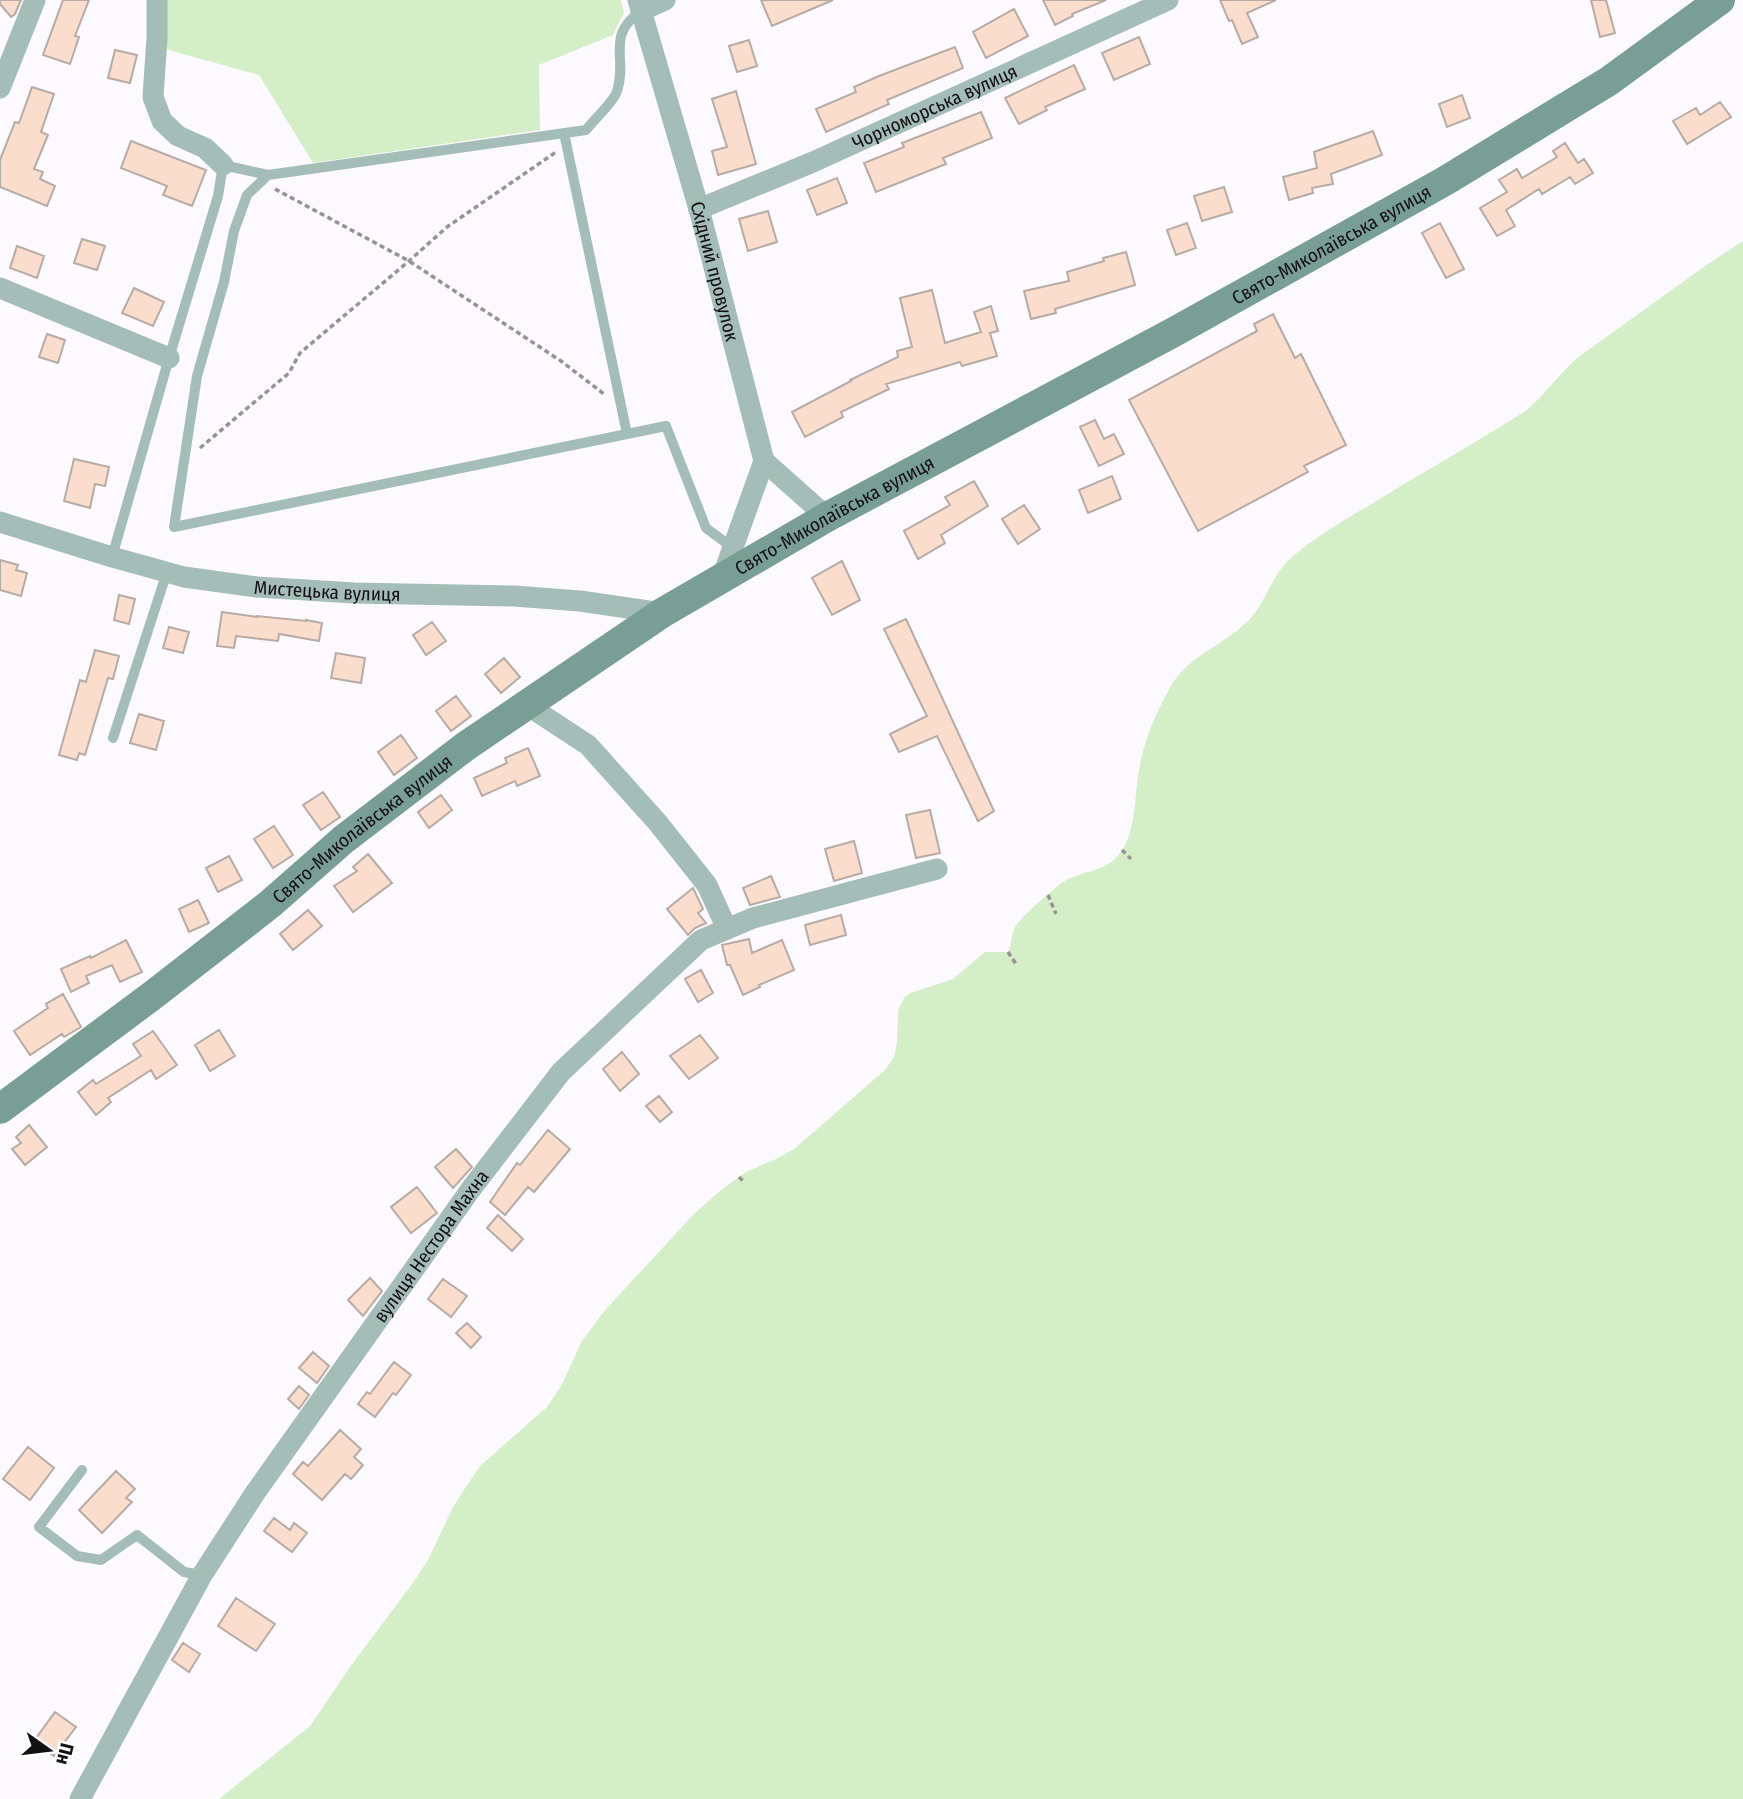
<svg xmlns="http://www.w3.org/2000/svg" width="1743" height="1799" font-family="'Fira Sans Condensed',sans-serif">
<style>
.green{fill:#d4efc7}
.building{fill:#fbddce;stroke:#b7aba5;stroke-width:2}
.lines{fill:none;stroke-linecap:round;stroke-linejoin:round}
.path{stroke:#969398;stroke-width:3.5;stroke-dasharray:5 3.5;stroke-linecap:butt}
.lane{stroke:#a4bdb6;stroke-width:10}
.street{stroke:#a4bdb6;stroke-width:21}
.secondary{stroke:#799f94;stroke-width:30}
.labels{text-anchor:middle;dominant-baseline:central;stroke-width:5;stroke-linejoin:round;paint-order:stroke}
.street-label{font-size:19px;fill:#131014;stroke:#fff}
</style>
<rect width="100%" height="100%" fill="#fdfaff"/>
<path class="green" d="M167 0H621L624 13 613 35 539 65 540 130 313 163 259 75 165 49Z
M1743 241V1799H219L310 1726 350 1667 412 1584 428 1560 453 1507 467 1485 481 1465 547 1407 561 1386 582 1341 606 1309 693 1215 721 1190 746 1172 776 1159 794 1149 885 1070 894 1057 897 1043 898 1010 904 998 910 993 953 979 985 952H1008C1012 944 1011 935 1015 927 1019 919 1057 885 1066 880 1085 870 1107 872 1121 852 1137 828 1134 796 1139 770 1144 740 1156 712 1171 686 1188 656 1224 645 1248 621 1264 605 1270 581 1285 564 1305 543 1343 521 1368 506 1421 473 1475 443 1527 410 1545 394 1559 374 1577 358L1705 266Z"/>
<path class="building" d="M0 0H21L15 14 11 17 0 4Z
M63 0H89L75 36 79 37 70 64 43 55Z
M761 0H833L772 26Z
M1043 0H1106L1072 14 1073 16 1055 25Z
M1220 0H1276L1247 13 1258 37 1242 44 1232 20 1229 21Z
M1591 0H1606L1615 33 1600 37Z
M1014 9 1028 36 986 58 973 32Z
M1139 37 1150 64 1114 80 1102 53Z
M749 40 757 66 737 72 729 46Z
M955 47 963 68 887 100 889 104 826 132 816 109 856 92 854 87 879 76Z
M115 50 137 55 130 83 108 78Z
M1074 65 1085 89 1045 107 1047 110 1019 124 1005 98Z
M32 87 54 94 41 132 48 135 34 169 43 172 40 179 55 186 47 206 0 187V160L15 122 19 123Z
M736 91 756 164 718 175 712 151 727 147 712 99Z
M1462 95 1470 118 1447 127 1439 104Z
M1720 102 1731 117 1687 144 1673 121 1696 108 1700 115Z
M981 112 992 138 943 158 946 164 876 192 864 163 904 147 902 143Z
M1373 131 1382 155 1331 174 1333 184 1312 188 1313 193 1289 200 1283 177 1317 168 1314 152Z
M131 141 206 170 192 206 163 195 167 186 121 168Z
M1565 143 1578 163 1584 159 1593 173 1575 184 1570 177 1542 194 1539 189 1506 210 1515 226 1497 236 1480 208 1507 192 1499 180 1517 169 1522 178 1557 157 1553 151Z
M837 178 847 203 817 215 807 190Z
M1224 187 1232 212 1202 221 1194 196Z
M768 211 777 242 748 251 739 219Z
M1187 223 1196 248 1176 255 1167 230Z
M1440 223 1464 269 1446 278 1422 233Z
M82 239 105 246 97 270 74 263Z
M17 246 44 256 37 278 10 268Z
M1126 252 1135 285 1055 309 1056 313 1031 319 1024 291 1069 281 1067 272 1104 261 1103 258Z
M134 288 164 302 153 326 122 313Z
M932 290 945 343 981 332 974 312 991 306 998 331 990 333 997 356 962 366 960 362 886 384 889 389 841 412 843 417 805 437 792 412 851 381 850 380 898 357 897 351 912 347 900 298Z
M1273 314 1295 358 1301 354 1346 445 1304 466 1308 472 1198 531 1129 400 1257 331 1254 324Z
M47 334 65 340 58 363 39 357Z
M1095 420 1104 439 1114 434 1124 454 1099 466 1080 427Z
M74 459 109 467 105 486 95 484 90 508 64 501Z
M1112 476 1121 499 1088 513 1079 490Z
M974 481 988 506 941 535 945 543 918 559 904 531 950 505 945 497Z
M1024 505 1040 529 1018 544 1002 519Z
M0 560 18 565 16 570 27 573 21 596 0 590Z
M842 561 860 600 832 615 812 578Z
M119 595 135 599 129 624 114 620Z
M222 612 257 617V616L306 621V620L322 623 319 641 279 634 278 641 236 636 234 648 217 646Z
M906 619 994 811 978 821 937 736 899 752 890 734 927 716 884 629Z
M432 622 446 641 426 655 413 635Z
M169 627 189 632 183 653 163 648Z
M95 650 119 656 113 679 108 678 85 755 79 753 77 760 59 755 80 680 86 682Z
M336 653 365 658 361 683 331 678Z
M504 658 520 677 501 693 485 674Z
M456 696 471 716 451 731 436 711Z
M139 714 164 721 156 750 130 743Z
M401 735 417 758 394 775 378 752Z
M528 748 540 776 517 786 515 781 482 796 474 778 507 763 505 758Z
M323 792 340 817 321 830 303 805Z
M441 795 452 810 429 828 418 812Z
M930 810 940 853 916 858 906 815Z
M274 826 293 855 273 868 254 839Z
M854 841 862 873 834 881 825 849Z
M368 854 392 883 353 912 334 886 357 871 353 867Z
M229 856 242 880 218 892 206 868Z
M771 876 780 897 750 905 743 888Z
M693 888 703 909 698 913 706 923 695 928 688 935 667 909Z
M198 900 209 923 189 932 179 909Z
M308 910 322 926 293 950 280 934Z
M841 915 846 935 810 945 805 925Z
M749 939 752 953 782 940 794 970 759 985 760 987 743 995 730 965H727L722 945Z
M126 940 142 972 120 982 112 965 86 976 89 983 71 992 61 969 90 956 91 958Z
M701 970 713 993 698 1002 685 979Z
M63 994 81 1027 64 1037 62 1034 30 1055 14 1031 48 1008 46 1004Z
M219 1030 235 1056 210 1071 195 1045Z
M153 1031 177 1065 156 1079 151 1070 108 1098 111 1102 96 1115 78 1092 93 1080 96 1084 141 1056 133 1044Z
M700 1035 718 1058 689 1079 670 1056Z
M622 1052 639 1074 620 1091 603 1069Z
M659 1096 672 1112 660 1122 646 1106Z
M29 1125 47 1147 25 1165 12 1149 21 1143 16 1137Z
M548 1130 570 1149 534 1192 528 1187 505 1215 490 1202 517 1163 520 1165Z
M456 1149 472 1167 453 1188 435 1167Z
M417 1187 437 1213 411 1233 391 1207Z
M498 1215 523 1239 512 1251 487 1228Z
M370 1278 382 1291 363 1316 348 1300Z
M443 1279 467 1296 451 1317 428 1299Z
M467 1323 481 1337 471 1348 456 1333Z
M313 1352 329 1366 317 1383 299 1368Z
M394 1362 411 1375 396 1395 393 1393 375 1417 358 1404 367 1392 370 1394Z
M299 1386 309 1395 299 1409 288 1399Z
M340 1430 361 1449 354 1457 363 1465 351 1479 345 1474 322 1500 293 1474 303 1462 308 1466Z
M28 1447 54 1468 30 1500 3 1479Z
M116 1471 135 1489 126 1498 132 1502 102 1533 79 1510Z
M274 1518 290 1530 294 1523 307 1533 292 1552 264 1531Z
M236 1598 275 1624 256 1651 218 1626Z
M183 1643 200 1654 189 1672 172 1660Z
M55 1712 76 1727 54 1756 34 1741Z"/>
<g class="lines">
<path class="path" d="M275 189 409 261 561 361 604 394
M200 448 289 373 300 353 409 261 447 227 556 152
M1122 850 1131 859
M1048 895 1056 914
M1008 952 1016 964
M739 1177 745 1183"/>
<path class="lane" d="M564 133 627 434
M268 175 247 195 234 231 224 282 197 376 174 527 666 426 706 528 733 548
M112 557 169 358 218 196 223 165 268 175 586 130C593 121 615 100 617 91 628 58 605 36 641 11
M113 738 167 572
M82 1470 39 1527 77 1556 101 1560 137 1535 184 1572 202 1575"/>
<g class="street">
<path d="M157 0V38L153 97 162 121 178 136 205 148 223 165"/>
<path id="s1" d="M638 0 699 209 764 461 827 517"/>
<path d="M641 11 665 0"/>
<path d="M0 88 35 0"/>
<path id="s2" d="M699 209 813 162 1168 0"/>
<path d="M0 288 169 358"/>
<path id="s3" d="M0 522 112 557 184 577 257 587 354 593 514 596 580 601 662 613"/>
<path d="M722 578 764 461"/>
<path d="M527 705 588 745 658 823 707 885 727 929"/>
<path id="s4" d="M80 1799 202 1575 255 1493 471 1189 561 1072 701 940 753 918 937 869"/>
</g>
<path class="secondary" id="s5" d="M0 1109 153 995 270 904 344 839 466 746 662 613 827 517 1174 332 1445 181 1609 81 1720 0"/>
</g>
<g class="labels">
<g class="street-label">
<text stroke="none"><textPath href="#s2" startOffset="257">Чорноморська вулиця</textPath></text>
<text stroke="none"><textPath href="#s5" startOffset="1592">Свято-Миколаївська вулиця</textPath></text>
<text stroke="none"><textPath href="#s1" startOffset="282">Східний провулок</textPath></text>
<text stroke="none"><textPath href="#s5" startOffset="1026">Свято-Миколаївська вулиця</textPath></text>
<text stroke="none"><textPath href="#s3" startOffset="336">Мистецька вулиця</textPath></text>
<text stroke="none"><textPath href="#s5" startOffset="458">Свято-Миколаївська вулиця</textPath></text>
<text stroke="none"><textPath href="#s4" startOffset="656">вулиця Нестора Махна</textPath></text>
</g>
</g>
<g transform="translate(49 1750) rotate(104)" stroke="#ffffff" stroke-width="5" paint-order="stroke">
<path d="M0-5L12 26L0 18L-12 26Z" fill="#131014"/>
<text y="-10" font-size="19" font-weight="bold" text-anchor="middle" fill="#131014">Пн</text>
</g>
</svg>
